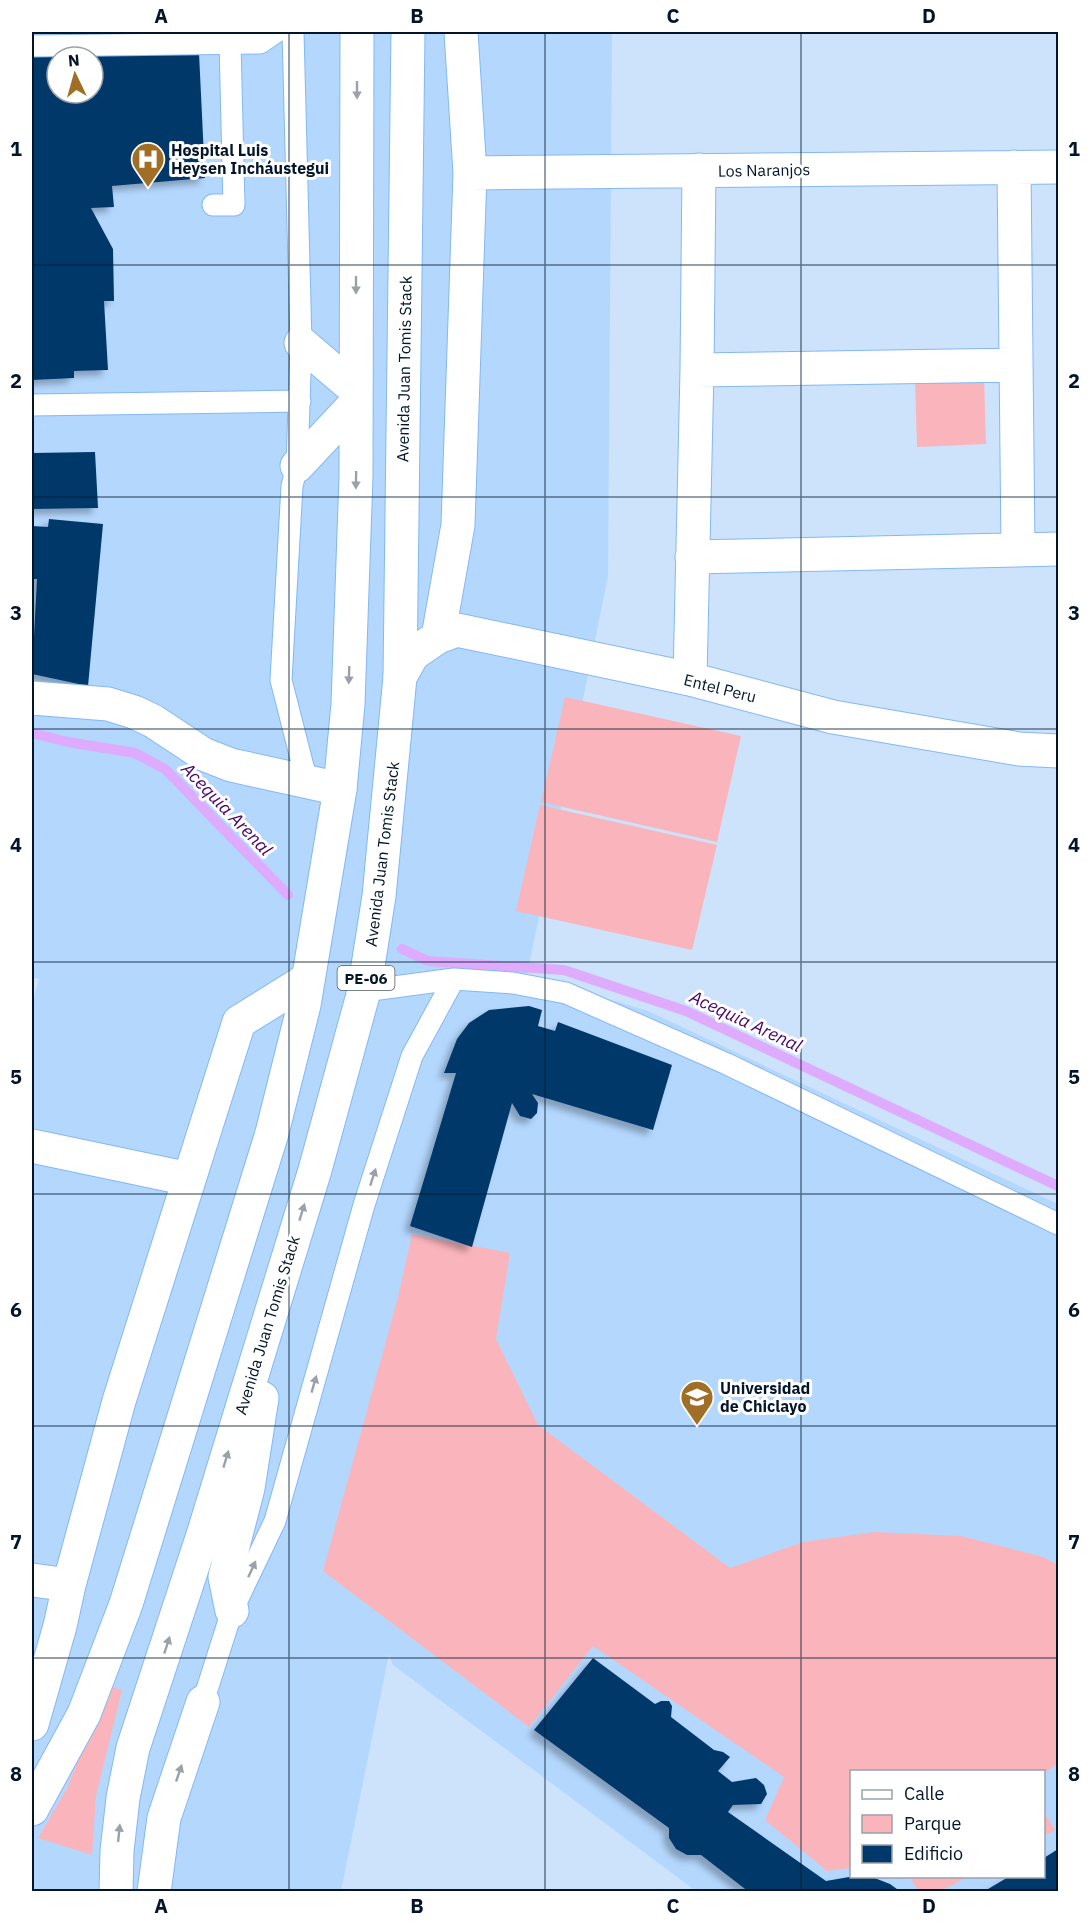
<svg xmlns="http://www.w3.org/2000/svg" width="1090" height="1923" font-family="'IBM Plex Sans',sans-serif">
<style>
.built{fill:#b4d7fe;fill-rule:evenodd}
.green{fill:#fab5bc}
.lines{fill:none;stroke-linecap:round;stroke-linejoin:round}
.stream{stroke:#deabfd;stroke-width:10}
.building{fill:#01386a;filter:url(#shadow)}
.lane-casing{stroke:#84b8f3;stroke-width:23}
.street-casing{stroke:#84b8f3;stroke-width:35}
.primary-casing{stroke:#84b8f3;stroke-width:35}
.lane{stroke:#fff;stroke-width:21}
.street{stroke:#fff;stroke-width:33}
.primary{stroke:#fff;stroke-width:33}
.oneway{fill:#9aa1aa}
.grid{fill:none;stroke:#02152a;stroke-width:1.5;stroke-opacity:0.55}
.labels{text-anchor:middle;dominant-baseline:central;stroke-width:6;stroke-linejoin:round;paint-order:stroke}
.shield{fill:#fff;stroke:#4e5b6a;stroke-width:1.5}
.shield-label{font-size:15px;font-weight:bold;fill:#02152a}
.poi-label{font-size:16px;font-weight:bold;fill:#02152a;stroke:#fff;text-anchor:start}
.street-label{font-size:16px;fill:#02152a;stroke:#fff}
.water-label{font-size:18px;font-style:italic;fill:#4b0368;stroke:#fff}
.neatline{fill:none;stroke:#02152a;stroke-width:2}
.grid-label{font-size:20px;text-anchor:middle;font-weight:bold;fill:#02152a}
</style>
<defs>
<filter id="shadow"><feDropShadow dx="-5.5" dy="5.5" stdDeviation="3" flood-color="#0004"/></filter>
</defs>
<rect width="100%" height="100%" fill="#cde2fb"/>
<path class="built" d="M32 32H612L608 576 527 975 648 1011 1058 1204V1891H696L393 1665 389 1654 341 1891H32V1004L39 979 32 977ZM57 57H93V93H57ZM852 1772H1044V1876H852Z"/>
<path class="green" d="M984 378 986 444 917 447 915 380Z
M565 697 741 736 717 842 541 802Z
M540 805 717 845 692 950 516 911Z
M412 1234 510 1253 496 1339 538 1425 730 1568 803 1542 875 1532 961 1536 1043 1557 1058 1565V1764L1044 1773V1772H852L851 1868 827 1871 765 1820 784 1777 593 1646 529 1727 323 1571 398 1297Z
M108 1686 122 1690 96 1796 92 1855 38 1838 67 1788Z
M1044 1812 1055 1830 1044 1836Z
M904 1877 968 1876V1877L940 1891 919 1892 911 1879Z"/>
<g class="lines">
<path class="stream" d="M32 733 68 742 135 753 165 769 288 895
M402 949 428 961 564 970 686 1011 1058 1186"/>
</g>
<path class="building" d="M199 53 205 178 112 186 114 207 91 208 113 249 114 301H104L108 370 74 371V378L32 380V56H57V93H93V55Z
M95 452 98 508 32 509V453Z
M49 519 103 524 88 686 32 674 37 579H32V526L48 527Z
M529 1006 542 1010 538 1026 555 1031 558 1022 672 1065 653 1130 532 1094 538 1103 537 1113 531 1119 520 1116 512 1103 472 1247 410 1226 456 1073H444L457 1039 469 1023 489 1010Z
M593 1658 655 1704 661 1701H669L672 1706 671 1717 714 1750 723 1752 730 1757 718 1771 732 1782 756 1778 764 1785 767 1794 761 1804 733 1805 728 1812 826 1881 849 1877H872L890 1884 901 1892H749L701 1855H687L676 1849 669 1838V1828L534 1730Z
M1058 1849V1892H983L1010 1876H1044V1858Z"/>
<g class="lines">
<defs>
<path id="lane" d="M293 32 301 343 297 466 292 486 281 680 307 782
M32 46 260 43 276 32
M213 205H234L230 43
M32 405 300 401
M364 991 454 979 513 983 566 993 727 1064 1058 1224
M203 1702 232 1611 275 1521 364 1205 412 1056 454 979"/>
<path id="street" d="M1014 167 1018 550
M470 173 1058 167
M697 370 1016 365
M692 557 1058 549
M438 637 458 525 470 173 461 32
M400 677 413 654 438 637 457 630 690 679 833 717 1019 749 1058 751
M690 679 697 370 699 170
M32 698 108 704 134 712 153 721 203 754 231 765 340 789
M32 1146 189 1179
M32 1580 69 1585
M32 1724 60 1626 69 1585 119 1401 239 1022 308 979"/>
<path id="primary" d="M301 343 356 390
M297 466 356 403
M232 1611 225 1577 248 1488 262 1398
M32 1809 84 1714 126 1604 272 1133 304 1005 340 789 348 704 356 476 357 32
M116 1892 117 1851 123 1798 133 1748 203 1535 315 1170 364 991 379 896 400 677 408 32
M154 1892 164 1818 203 1702"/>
</defs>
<use href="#lane" class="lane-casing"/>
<use href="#street" class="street-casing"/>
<use href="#primary" class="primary-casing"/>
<use href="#lane" class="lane"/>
<use href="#street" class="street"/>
<use href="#primary" class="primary"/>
</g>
<defs><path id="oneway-solid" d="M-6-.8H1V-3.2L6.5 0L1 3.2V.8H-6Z" transform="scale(1.5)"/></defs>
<g class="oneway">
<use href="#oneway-solid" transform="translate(357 90) rotate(90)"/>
<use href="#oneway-solid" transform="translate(356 285) rotate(90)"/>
<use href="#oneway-solid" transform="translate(356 480) rotate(91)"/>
<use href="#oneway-solid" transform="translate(349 675) rotate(92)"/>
<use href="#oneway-solid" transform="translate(373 1177) rotate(-72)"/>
<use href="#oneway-solid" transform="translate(302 1212) rotate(-73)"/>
<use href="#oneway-solid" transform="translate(314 1384) rotate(-74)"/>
<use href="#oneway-solid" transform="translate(226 1459) rotate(-73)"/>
<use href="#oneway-solid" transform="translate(252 1569) rotate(-65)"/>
<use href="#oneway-solid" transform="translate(167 1645) rotate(-72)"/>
<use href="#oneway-solid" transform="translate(179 1773) rotate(-71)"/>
<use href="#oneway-solid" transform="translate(119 1833) rotate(-84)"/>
</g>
<path class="grid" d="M289 32V1892M545 32V1892M801 32V1892M32 265H1058M32 497H1058M32 729H1058M32 962H1058M32 1194H1058M32 1426H1058M32 1658H1058"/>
<defs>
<symbol id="hospital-pin" viewBox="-11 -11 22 30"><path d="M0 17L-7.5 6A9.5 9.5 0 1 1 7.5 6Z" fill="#a06e24" stroke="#fff"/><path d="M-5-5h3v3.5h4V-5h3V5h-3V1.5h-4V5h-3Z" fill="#fff"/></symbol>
<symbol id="university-pin" viewBox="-11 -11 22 30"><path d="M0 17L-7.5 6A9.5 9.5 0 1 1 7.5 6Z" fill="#a06e24" stroke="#fff"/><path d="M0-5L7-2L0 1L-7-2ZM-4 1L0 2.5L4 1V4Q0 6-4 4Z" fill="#fff"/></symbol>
</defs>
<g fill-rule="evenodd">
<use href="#hospital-pin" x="129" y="140" width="38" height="52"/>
<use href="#university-pin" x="678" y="1378" width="38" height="52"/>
</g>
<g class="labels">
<rect class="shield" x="337.5" y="966" width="57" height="24" rx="4.5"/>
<g class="shield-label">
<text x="366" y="978">PE-06</text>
</g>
<g class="poi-label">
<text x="171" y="150">Hospital Luis<tspan x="171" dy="18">Heysen Incháustegui</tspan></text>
<text x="720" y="1388">Universidad<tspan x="720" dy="18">de Chiclayo</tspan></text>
</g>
<g class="street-label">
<text transform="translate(764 170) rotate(-1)">Los Naranjos</text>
<text transform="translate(404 369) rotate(-89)">Avenida Juan Tomis Stack</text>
<text transform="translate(720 688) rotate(14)">Entel Peru</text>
<text transform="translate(382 854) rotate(-83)">Avenida Juan Tomis Stack</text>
<text transform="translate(267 1325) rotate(-73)">Avenida Juan Tomis Stack</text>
</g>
<g class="water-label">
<text transform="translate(227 809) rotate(46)">Acequia Arenal</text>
<text transform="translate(746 1021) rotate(25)">Acequia Arenal</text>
</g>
</g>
<rect width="1090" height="1923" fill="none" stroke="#ffffff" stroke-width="66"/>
<rect x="850" y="1770" width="195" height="108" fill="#ffffff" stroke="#9aa1aa" stroke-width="1.5"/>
<rect x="862" y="1790" width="30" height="9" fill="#ffffff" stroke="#9aa1aa" stroke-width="1.5"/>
<text x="904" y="1800" font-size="18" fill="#02152a">Calle</text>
<rect x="862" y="1815" width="30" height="18" fill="#fab5bc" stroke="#9aa1aa" stroke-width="1.5"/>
<text x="904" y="1830" font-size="18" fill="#02152a">Parque</text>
<rect x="862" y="1845" width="30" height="18" fill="#01386a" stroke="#9aa1aa" stroke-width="1.5"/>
<text x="904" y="1860" font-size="18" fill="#02152a">Edificio</text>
<g transform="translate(75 75) rotate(355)"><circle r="28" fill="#ffffff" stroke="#9aa1aa" stroke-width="1.5"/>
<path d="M0-4.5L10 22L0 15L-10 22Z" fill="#a06e24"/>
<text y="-9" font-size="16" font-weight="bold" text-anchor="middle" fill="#02152a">N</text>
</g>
<rect x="33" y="33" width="1024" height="1857" class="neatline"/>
<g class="grid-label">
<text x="161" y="23">A</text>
<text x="417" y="23">B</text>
<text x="673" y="23">C</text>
<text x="929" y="23">D</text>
<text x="16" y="156">1</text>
<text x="1074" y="156">1</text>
<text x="16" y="388">2</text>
<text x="1074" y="388">2</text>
<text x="16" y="620">3</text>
<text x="1074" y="620">3</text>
<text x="16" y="852">4</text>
<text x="1074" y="852">4</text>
<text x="16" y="1084">5</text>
<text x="1074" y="1084">5</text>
<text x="16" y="1317">6</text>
<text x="1074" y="1317">6</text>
<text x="16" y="1549">7</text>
<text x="1074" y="1549">7</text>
<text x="16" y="1781">8</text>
<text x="1074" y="1781">8</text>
<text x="161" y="1913">A</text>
<text x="417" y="1913">B</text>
<text x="673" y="1913">C</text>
<text x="929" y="1913">D</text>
</g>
</svg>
